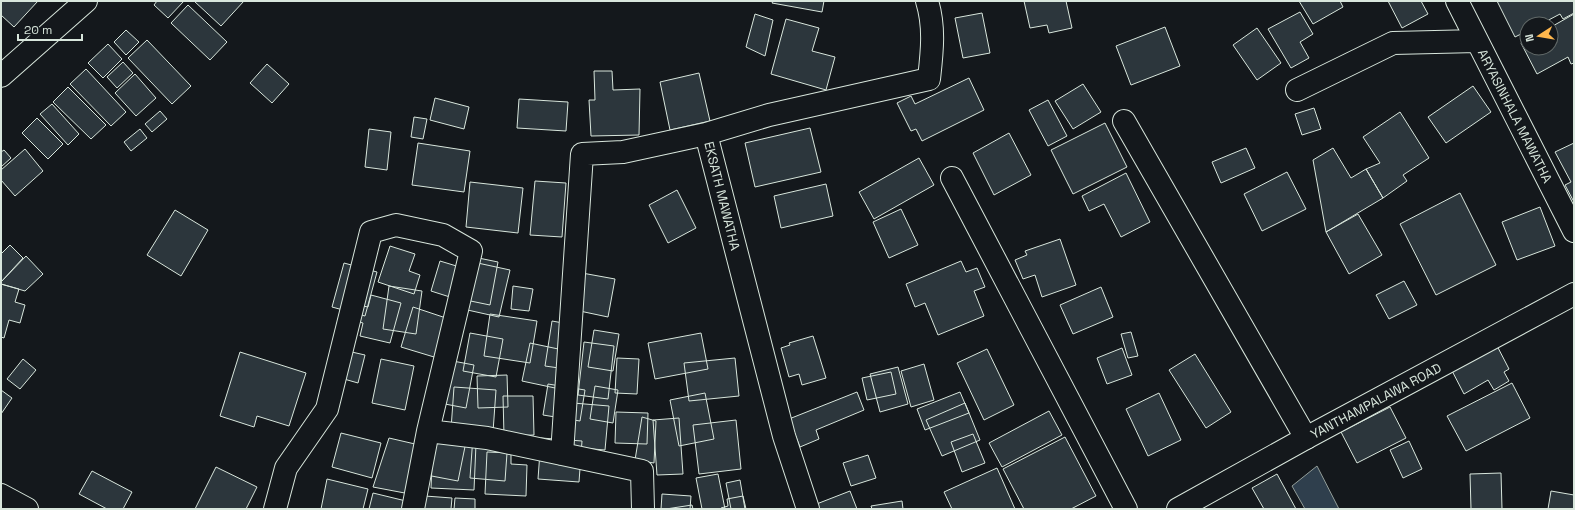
<svg xmlns="http://www.w3.org/2000/svg" width="1575" height="510" font-family="'Space Grotesk',sans-serif">
<style>
.water{fill:#2f3f4d;stroke:#939e99}
.building{fill:#2c363c;stroke:#d8e6dc}
.lines{fill:none;stroke-linecap:round;stroke-linejoin:round}
.minor-casing{stroke:#d8e6dc;stroke-width:24}
.major-casing{stroke:#d8e6dc;stroke-width:24}
.highway-casing{stroke:#d8e6dc;stroke-width:24}
.minor{stroke:#14181c;stroke-width:22}
.major{stroke:#14181c;stroke-width:22}
.highway{stroke:#14181c;stroke-width:22}
.labels{text-anchor:middle;dominant-baseline:central;stroke-width:3;stroke-linejoin:round;paint-order:stroke}
.street-label{font-size:13px;fill:#d8e6dc;stroke:#14181c}
</style>
<rect width="100%" height="100%" fill="#14181c"/>
<path class="water" d="M1317 466 1339 509H1305L1292 486Z"/>
<path class="building" d="M1 1H38L14 27 1 15Z
M157 1H184L168 18 154 5Z
M194 1H244L221 26Z
M773 1H824L822 12 772 3Z
M1024 1H1066L1072 28 1049 33 1047 25 1030 28Z
M1299 1H1340L1343 7 1313 24Z
M1388 1H1421L1428 14 1402 28Z
M1497 1H1574V13L1563 19 1560 14 1541 24H1527V31L1515 37Z
M188 5 227 42 210 60 171 23Z
M1300 12 1313 34 1300 42 1309 58 1291 68 1268 29Z
M982 13 990 53 963 58 955 18Z
M755 14 773 20 765 56 746 47Z
M1574 14V63L1571 64 1568 57 1537 74 1521 43 1527 40V48H1551V27Z
M786 19 819 28 812 51 835 57 826 90 771 74Z
M1165 27 1180 66 1131 85 1116 46Z
M1257 28 1281 63 1257 80 1233 45Z
M126 30 139 42 126 55 114 42Z
M147 40 191 86 172 104 128 58Z
M108 44 122 59 103 78 88 63Z
M123 62 133 73 117 88 107 77Z
M267 64 289 84 272 103 250 83Z
M86 69 126 112 111 126 70 84Z
M594 71H612L613 90 640 89 639 135 591 136 589 100H595Z
M699 73 710 121 670 130 660 82Z
M135 74 156 98 136 116 115 93Z
M969 78 984 110 922 141 916 129 911 131 897 103 911 96 915 104Z
M1083 84 1101 112 1073 129 1055 101Z
M1473 86 1491 112 1446 143 1428 117Z
M68 87 106 125 91 139 53 102Z
M435 98 469 107 464 129 430 120Z
M519 99 568 102 566 131 517 128Z
M1048 100 1067 136 1048 146 1029 110Z
M52 104 79 134 68 145 40 114Z
M1314 108 1321 129 1302 135 1295 114Z
M160 111 167 119 152 132 145 124Z
M1400 112 1429 158 1403 175 1407 181 1383 198 1366 169 1380 163 1363 137Z
M414 117 427 119 423 139 411 137Z
M37 118 63 144 48 159 22 133Z
M1105 123 1127 167 1073 194 1051 150Z
M810 128 821 172 755 187 745 143Z
M140 129 147 138 131 151 124 142Z
M369 129 391 132 387 170 365 167Z
M1009 133 1031 175 994 195 973 153Z
M418 143 470 151 464 192 412 185Z
M1574 143V202L1565 185 1571 182 1555 152Z
M1246 148 1255 168 1221 183 1212 162Z
M1333 148 1351 178 1366 169 1383 198 1326 232 1313 160Z
M25 149 43 171 15 196 1 180V170Z
M4 150 11 158 1 167V152Z
M919 158 934 185 874 219 859 192Z
M1287 172 1306 209 1262 231 1244 194Z
M1126 173 1150 222 1121 237 1104 204 1089 211 1082 196Z
M535 181 566 183 562 237 530 235Z
M470 182 523 188 518 233 466 227Z
M826 184 833 216 781 228 774 196Z
M677 190 696 228 668 243 649 205Z
M1460 193 1496 265 1436 295 1400 224Z
M1540 207 1555 246 1517 260 1502 222Z
M901 209 918 245 889 258 873 222Z
M175 210 208 230 181 276 147 255Z
M1358 214 1382 255 1349 274 1326 232Z
M1060 239 1076 285 1042 297 1035 275 1023 279 1015 260 1027 255 1025 251Z
M10 245 23 258 1 282V254Z
M390 246 415 254 409 271 420 275 414 294 378 282Z
M464 255 498 262 490 305 456 298Z
M26 256 43 274 25 291 1 284V282Z
M440 261 463 268 453 298 431 291Z
M961 261 966 272 977 268 985 287 974 291 984 316 938 335 925 303 915 307 906 284Z
M473 262 510 270 499 317 463 309Z
M344 263 377 272 365 316 332 307Z
M582 273 615 279 608 317 575 310Z
M1404 281 1417 305 1389 319 1376 295Z
M1 284 19 289 15 302 25 305 20 323 9 320 4 338 1 337Z
M389 286 422 291 416 334 383 329Z
M513 286 533 289 529 311 511 309Z
M1101 287 1113 317 1073 334 1060 305Z
M371 295 401 303 390 343 360 336 363 323 359 322 363 306 368 307Z
M413 307 446 318 434 357 401 347Z
M490 314 537 321 530 363 484 356Z
M552 321 580 326 573 370 545 366Z
M594 330 619 334 613 371 588 367Z
M1131 332 1138 356 1128 358 1121 334Z
M470 333 503 339 496 377 463 371Z
M701 333 708 369 655 379 648 343Z
M813 336 826 378 802 385 799 374 789 377 781 348 790 345 789 343Z
M1494 340 1509 369 1504 372 1509 381 1494 390 1488 380 1464 394 1449 365Z
M584 342 614 346 608 399 578 395Z
M530 343 563 350 555 388 522 381Z
M1122 348 1132 375 1107 384 1097 358Z
M987 349 1014 405 984 420 957 363Z
M343 350 365 355 358 383 337 377Z
M240 352 306 373 289 426 257 416 254 427 220 416Z
M1195 354 1231 412 1206 428 1169 370Z
M437 358 474 365 466 408 429 401Z
M617 358 639 359 637 394 615 393Z
M735 358 739 396 689 401 684 363Z
M23 359 36 370 20 389 7 379Z
M381 359 414 366 405 410 372 403Z
M924 364 934 400 911 407 901 371Z
M898 367 908 404 880 412 870 374Z
M891 372 896 394 867 400 862 378Z
M507 375 508 407 478 408 477 376Z
M1512 383 1530 418 1466 451 1447 416Z
M548 384 585 390 580 421 543 415Z
M595 386 618 390 613 423 590 419Z
M454 387 496 390 493 432 451 429Z
M1 390 12 398 1 414Z
M857 392 864 410 816 430 819 439 800 447 789 419Z
M960 392 969 413 925 430 917 409Z
M705 393 714 439 679 446 670 400Z
M1159 393 1181 440 1148 456 1126 409Z
M503 396H533L534 435 504 436Z
M573 403 609 406 605 450 569 447Z
M965 403 980 440 942 456 926 420Z
M1390 407 1406 438 1357 463 1341 432Z
M1049 411 1062 435 1002 467 989 443Z
M616 412 648 413 647 444 615 443Z
M642 417 656 421 654 463 635 460Z
M679 418 683 474 657 475 653 420Z
M431 420 469 427 458 481 421 474Z
M736 420 741 469 699 474 693 425Z
M341 433 381 443 372 478 332 467Z
M973 434 985 463 962 472 951 442Z
M473 436 508 439 505 481 470 478Z
M1065 437 1096 496 1071 509H1024L1003 469Z
M389 438 415 444 410 494 373 487Z
M541 438 582 441 579 482 538 479Z
M1409 441 1422 469 1403 478 1390 450Z
M433 442 476 444 474 490 431 488Z
M487 452 511 453V464L527 465 526 496 485 494Z
M868 455 876 478 851 486 843 463Z
M216 467 257 487 246 509H195Z
M997 468 1015 509H952L944 492Z
M92 471 132 492 123 509H107L79 494Z
M1501 473 1502 509H1471L1470 474Z
M718 474 725 509H702L696 478Z
M1277 474 1296 509H1264L1252 488Z
M327 479 368 489 363 509H321Z
M740 480 745 509H731L726 483Z
M850 491 857 509H816L814 505Z
M1551 491 1574 495V509H1548Z
M373 493 406 501 404 509H369Z
M662 494 691 496 690 509H661Z
M425 496 452 498 451 509H419Z
M743 496 746 509H722L721 508 728 506 727 499Z
M455 498 475 499V509H454Z
M902 501 903 509H872L871 506Z
M692 505 693 509H666Z"/>
<g class="lines">
<defs>
<path id="minor" d="M1457 1 1574 231
M1297 90 1393 43 1477 41
M1124 121 1306 438
M952 178 1126 509
M428 431 487 438 642 471 643 509
M562 454 582 154 623 152 706 134
M275 509 286 468 327 409 371 232 396 225 443 235 471 251 428 431 413 509
M808 509 784 436 706 134 769 115 929 79C932 52 935 27 927 1"/>
<path id="major" d="M1 495 27 509
M1178 509 1306 438 1574 294"/>
<path id="highway" d="M1 76 86 1"/>
</defs>
<use href="#minor" class="minor-casing"/>
<use href="#major" class="major-casing"/>
<use href="#highway" class="highway-casing"/>
<use href="#minor" class="minor"/>
<use href="#major" class="major"/>
<use href="#highway" class="highway"/>
</g>
<g class="labels">
<g class="street-label">
<text transform="translate(1515 116) rotate(63)">ARYASINHALA MAWATHA</text>
<text transform="translate(722 196) rotate(76)">EKSATH MAWATHA</text>
<text transform="translate(1376 401) rotate(-28)">YANTHAMPALAWA ROAD</text>
</g>
</g>
<rect width="1575" height="510" fill="none" stroke="#d8e6dc" stroke-width="4"/>
<g transform="translate(1539 36) rotate(258)"><circle r="19" fill="#14181c" stroke="#626a69"/>
<path d="M0-3L7 15L0 10L-7 15Z" fill="#ffb74d"/>
<text y="-6" font-size="11" font-weight="bold" text-anchor="middle" fill="#d8e6dc">N</text>
</g>
<path d="M18 34v6h64v-6" fill="none" stroke="#d8e6dc" stroke-width="2"/>
<text x="24" y="34" font-size="12" fill="#d8e6dc" stroke="#14181c" stroke-width="3" paint-order="stroke">20 m</text>
</svg>
